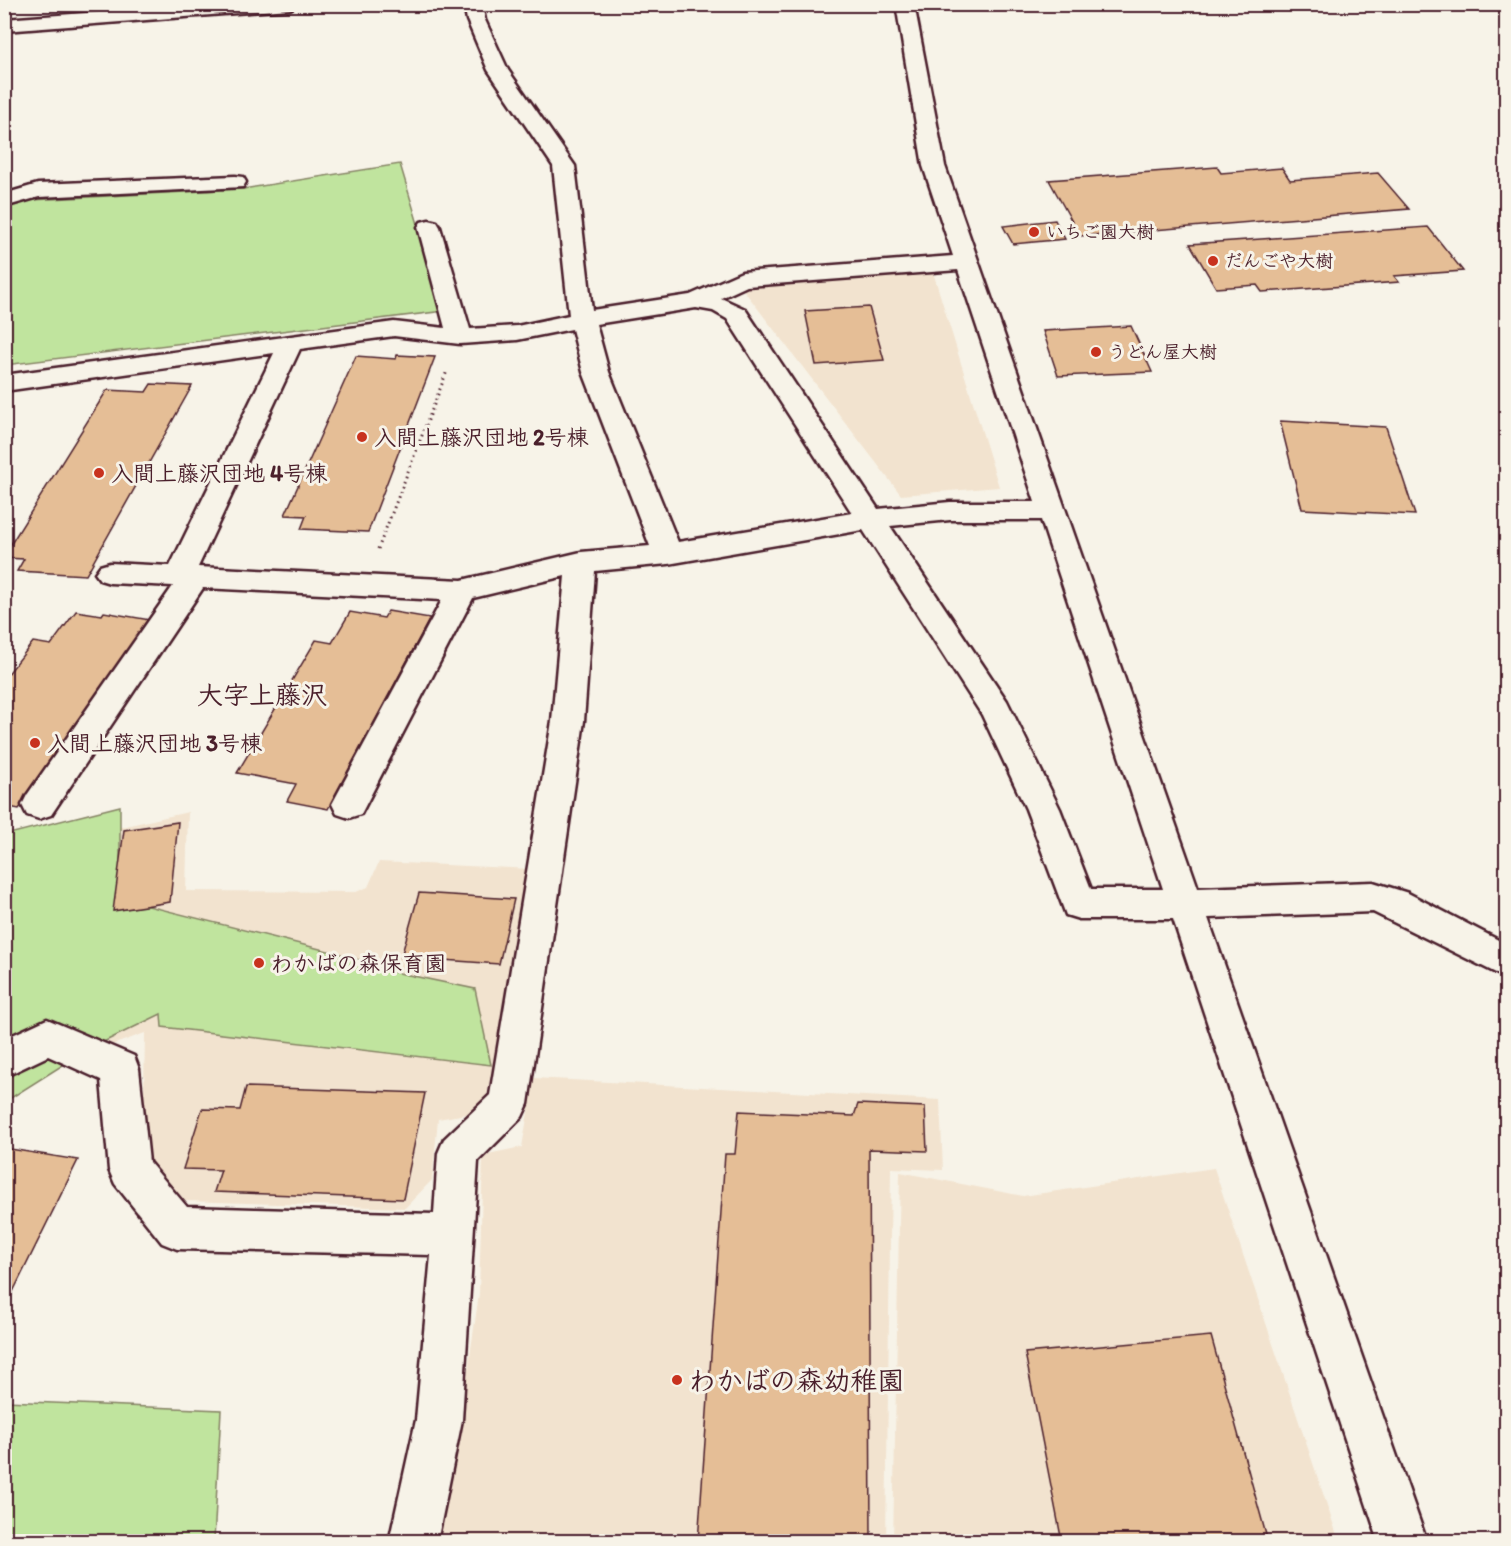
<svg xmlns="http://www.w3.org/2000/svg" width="1511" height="1546" font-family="Itim,'Klee One',sans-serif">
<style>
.built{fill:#f2e3cf}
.green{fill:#c0e49e;stroke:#858264;stroke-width:1.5}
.building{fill:#e5be96;stroke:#4a1f2b;stroke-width:1.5}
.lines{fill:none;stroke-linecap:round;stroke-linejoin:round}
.minor-casing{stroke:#4a1f2b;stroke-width:5}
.path{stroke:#4a1f2b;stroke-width:3;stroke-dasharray:1.5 4;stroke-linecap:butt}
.minor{fill:#f7f3e8;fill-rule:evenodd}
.poi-dot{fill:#c8321e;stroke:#f7f3e8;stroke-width:2}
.labels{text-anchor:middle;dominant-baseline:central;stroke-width:6;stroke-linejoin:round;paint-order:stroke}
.far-poi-label{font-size:18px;font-weight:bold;fill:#4a1f2b;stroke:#f7f3e8;text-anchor:start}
.poi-label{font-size:22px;font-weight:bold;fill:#4a1f2b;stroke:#f7f3e8;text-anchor:start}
.quarter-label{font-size:26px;font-weight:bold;fill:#4a1f2b;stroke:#f7f3e8}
.near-poi-label{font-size:27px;font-weight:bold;fill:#4a1f2b;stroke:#f7f3e8;text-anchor:start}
</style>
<rect width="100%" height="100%" fill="#f7f3e8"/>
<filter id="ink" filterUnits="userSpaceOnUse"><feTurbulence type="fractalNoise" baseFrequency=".0167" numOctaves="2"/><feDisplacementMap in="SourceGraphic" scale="12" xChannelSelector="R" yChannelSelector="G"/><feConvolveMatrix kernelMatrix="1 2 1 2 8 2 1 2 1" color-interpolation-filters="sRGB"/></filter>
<g filter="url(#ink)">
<path class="built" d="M933 272 999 487 901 495 742 288Z
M188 812 186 891 356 892 368 887 379 862 531 869 486 1101 472 1113 438 1119 432 1180 405 1208 185 1201 143 1153 145 1033 5 1084V853Z
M534 1078 940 1100 943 1170 891 1168 886 1541 438 1542 454 1466 479 1294 483 1155 522 1147Z
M1214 1168 1339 1541 893 1542 900 1172 1023 1196Z"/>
<path class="green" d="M400 164 444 311 5 365 4 209 31 200 243 189Z
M120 806V899L344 955 394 972 475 989 491 1065 162 1027 161 1014 85 1051 9 1099 5 1105V835Z
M5 1401 221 1410 214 1541H5Z"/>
<path class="building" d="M1217 167 1221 173 1282 168 1290 180 1378 173 1409 209 1080 236 1049 180Z
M1055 220 1065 239 1013 244 1003 226Z
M1428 227 1463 271 1394 276 1399 282 1262 292 1257 285 1216 288 1190 244Z
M869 307 884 360 816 365 805 311Z
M1131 326 1152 372 1058 376 1043 331Z
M397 355 435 357 368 532 301 529 306 516 285 515 356 356 396 359Z
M151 384 192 386 86 575 17 571 24 559 4 558V555L107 390 146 392Z
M1280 421 1386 427 1415 515 1302 509Z
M76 611 102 615 104 612 150 620 19 809 4 806V679L33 642 51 645Z
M388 611 430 618 328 809 287 801 296 784 237 773 316 640 332 643 350 612 384 618Z
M178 822 170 902 113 911 124 830Z
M419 893 514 899 499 964 401 957Z
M246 1087 425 1093 403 1199 214 1192 221 1170 183 1169 202 1109 240 1110Z
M858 1104 925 1107 927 1151 869 1149 871 1542H698L725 1154H735L739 1111 854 1116Z
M4 1148 78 1160 4 1310Z
M1211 1336 1268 1542H1062L1025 1353Z"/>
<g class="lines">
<defs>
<path id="minor" d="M209 4H299L290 9 4 31V19Z
M464 4H482L485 20 508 70 575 166 592 310 690 295 742 272 953 256 923 166 896 4H914L945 166 1198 888 1373 882 1408 893 1506 944V978L1373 912 1208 918 1427 1542H1379L1173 919H1079L1066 915 1026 809 982 715 863 530 668 564 595 571 584 721 528 1104 522 1117 478 1161 462 1420 437 1542H389L416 1420 431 1255 177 1249 162 1243 115 1184 109 1170 101 1080 48 1056 4 1077V1039L47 1019 134 1056 139 1069 149 1162 187 1207 434 1214 438 1153 444 1139 490 1095 552 721 565 576 473 598 361 814 349 818 337 814 332 804 442 600 203 588 51 815 39 819 27 815 22 805 27 795 173 586 110 583 100 580 95 573 100 566 110 563 170 566 274 353 4 391V375L394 322 445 328 418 227 421 222 429 220 437 222 440 227 470 329 517 326 569 315 553 166 488 70 467 20ZM958 270 1035 502H950L878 509 745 309 721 298 747 286ZM696 308 713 311 727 319 852 513 678 542 609 372 596 324ZM572 329 583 372 650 546 581 552 462 580 198 567 300 349 394 336 460 344 517 340ZM950 520H1041L1163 889H1091L1060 809 1007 701 890 526Z
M235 176 243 177 246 182 243 187 39 197 4 207V194L38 184Z"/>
</defs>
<use href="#minor" class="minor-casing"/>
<path class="path" d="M378 549 447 371"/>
<use href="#minor" class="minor"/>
</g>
</g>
<g class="poi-dot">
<circle cx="1034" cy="232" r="6"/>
<circle cx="1213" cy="261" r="6"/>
<circle cx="1096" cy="352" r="6"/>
<circle cx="362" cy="437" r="6"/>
<circle cx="99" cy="473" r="6"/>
<circle cx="35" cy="743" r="6"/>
<circle cx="259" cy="963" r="6"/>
<circle cx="677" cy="1380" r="6"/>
</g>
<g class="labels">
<g class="far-poi-label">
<text x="1046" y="232">いちご園大樹</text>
<text x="1225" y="261">だんごや大樹</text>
<text x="1108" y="352">うどん屋大樹</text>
</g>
<g class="poi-label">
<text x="374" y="437">入間上藤沢団地 2号棟</text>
<text x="111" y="473">入間上藤沢団地 4号棟</text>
<text x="47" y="743">入間上藤沢団地 3号棟</text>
<text x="271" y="963">わかばの森保育園</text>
</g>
<g class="quarter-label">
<text x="262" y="695">大字上藤沢</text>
</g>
<g class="near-poi-label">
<text x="689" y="1380">わかばの森幼稚園</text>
</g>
</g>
<rect width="1511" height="1546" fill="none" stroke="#f7f3e8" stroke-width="24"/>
<rect x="12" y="12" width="1487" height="1522" fill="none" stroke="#4a1f2b" stroke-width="2" filter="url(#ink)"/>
</svg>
